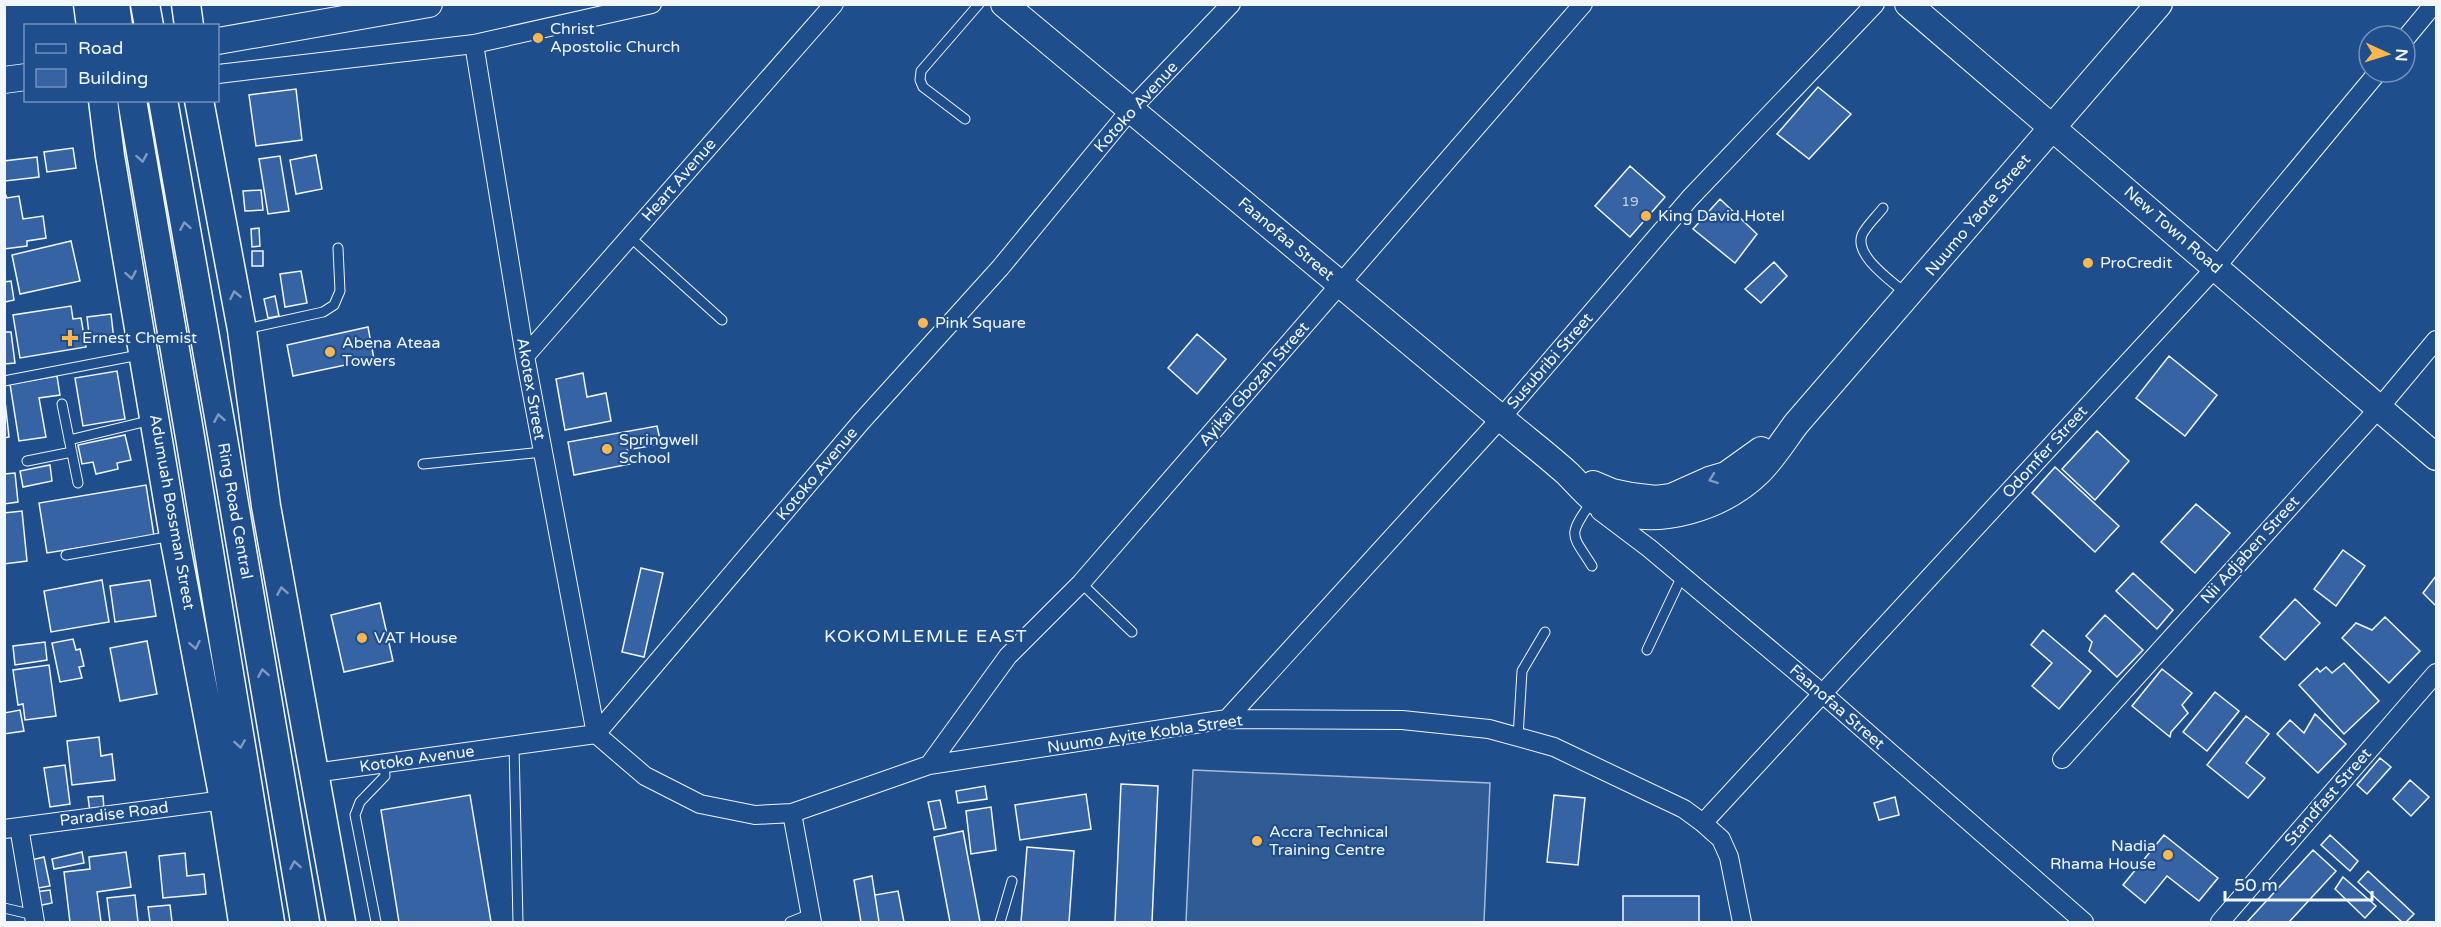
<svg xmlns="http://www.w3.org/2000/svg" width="2441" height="927" font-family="'Varela Round',sans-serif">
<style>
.built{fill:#305b95;stroke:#a8bbd7;stroke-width:1.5}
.building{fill:#3563a3;stroke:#f2f6ff;stroke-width:1.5}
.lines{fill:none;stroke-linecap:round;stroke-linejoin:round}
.lane-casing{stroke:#f2f6ff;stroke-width:11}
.street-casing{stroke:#f2f6ff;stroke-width:20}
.secondary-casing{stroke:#f2f6ff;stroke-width:28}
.primary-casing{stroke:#f2f6ff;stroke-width:31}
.lane{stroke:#1f4e8c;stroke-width:9}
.street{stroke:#1f4e8c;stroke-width:18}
.secondary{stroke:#1f4e8c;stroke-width:26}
.primary{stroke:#1f4e8c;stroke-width:28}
.oneway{stroke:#7e9ac0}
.poi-dot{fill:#ffb74d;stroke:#1f4e8c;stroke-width:2}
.labels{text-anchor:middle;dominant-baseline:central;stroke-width:4.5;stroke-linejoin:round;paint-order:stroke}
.number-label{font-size:14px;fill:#c3d1e8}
.poi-label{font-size:16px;fill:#f2f6ff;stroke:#1f4e8c;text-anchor:start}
.street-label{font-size:16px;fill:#f2f6ff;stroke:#1f4e8c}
.neighbourhood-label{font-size:18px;letter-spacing:1.5px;fill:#f2f6ff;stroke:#1f4e8c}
</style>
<rect width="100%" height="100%" fill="#1f4e8c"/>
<path class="built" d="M1193 770 1490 783 1484 922H1186Z"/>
<path class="building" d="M1818 87 1851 114 1809 159 1777 134Z
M296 89 302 140 256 146 249 95Z
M73 148 76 168 47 172 44 152Z
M316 155 322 189 296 194 290 160Z
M280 156 289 211 268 214 259 159Z
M37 157 39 177 5 181 4 161Z
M1630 166 1665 197 1630 237 1595 206Z
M261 190 263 210 245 211 243 191Z
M4 191 7 198 19 196 23 219 43 216 46 238 27 241V246L4 249Z
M1720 199 1757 234 1735 263 1693 229Z
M259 228 260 246 252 247 251 229Z
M71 241 80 281 20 294 12 255Z
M252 251H263V266H252Z
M1774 262 1787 276 1761 303 1745 289Z
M301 271 307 303 285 307 280 274Z
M11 281 14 300 5 302 4 282Z
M275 296 279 316 268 318 264 299Z
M71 306 73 319 81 318 86 347 20 358 13 315Z
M111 314 114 340 90 343 87 317Z
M368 327 374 359 293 376 287 345Z
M4 332H11L15 363 4 364Z
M1197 334 1226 359 1197 394 1168 368Z
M2169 356 2217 395 2185 436 2136 398Z
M117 371 125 419 83 426 75 378Z
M583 373 587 397 606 393 611 421 565 430 556 379Z
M57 376 60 395 39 398 46 437 19 441 10 384Z
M4 392 9 437 4 438Z
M657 426 661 444 627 450 630 464 574 475 568 442Z
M2097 431 2129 461 2095 500 2062 469Z
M125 435 131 460 117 463 118 469 96 474 93 462 82 464 78 445Z
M50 465 52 481 23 487 20 471Z
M2055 467 2119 526 2095 552 2032 493Z
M15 473 18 502 4 504V474Z
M146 485 154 536 47 553 39 503Z
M2196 504 2230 533 2195 573 2161 542Z
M22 511 27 561 4 564V513Z
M2343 550 2365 566 2336 606 2314 589Z
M641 568 663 573 644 657 622 652Z
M2133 573 2173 610 2157 629 2116 591Z
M2436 576V606L2423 593Z
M102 580 109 622 51 632 44 591Z
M150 580 156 616 115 622 110 586Z
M2295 599 2320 623 2285 660 2260 637Z
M380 603 393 661 344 672 331 615Z
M2105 615 2143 650 2117 677 2089 651 2092 642 2086 636Z
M2385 617 2420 651 2389 683 2342 638 2356 623 2372 630Z
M2043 630 2091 671 2059 709 2032 686 2052 663 2031 645Z
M73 639 76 650 80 649 84 666 79 667 82 678 60 682 52 643Z
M147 641 157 694 120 701 110 648Z
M45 642 47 660 15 665 13 646Z
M2344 663 2379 701 2344 734 2299 685 2317 668 2320 672 2326 667 2332 673Z
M49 665 56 716 25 720 23 704 18 705 13 670Z
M2162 669 2192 693 2182 705 2188 713 2171 732 2170 737 2132 706Z
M2215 692 2239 711 2207 751 2183 732Z
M20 710 24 731 4 734V713Z
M2315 714 2346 744 2318 773 2277 734 2290 720 2304 733Z
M2246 716 2269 734 2246 763 2265 778 2248 798 2207 765Z
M99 737 101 756 112 754 115 780 72 785 67 741Z
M2380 758 2391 767 2367 794 2357 785Z
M65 765 70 804 50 807 44 768Z
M2410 780 2429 797 2411 816 2393 799Z
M1121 784 1158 786 1152 922H1115Z
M985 786 987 799 958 803 956 791Z
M1086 794 1091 829 1020 840 1015 805Z
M470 795 491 922H399L381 810Z
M1554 795 1585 798 1578 865 1547 862Z
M103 796 104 810 90 812 88 797Z
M1895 797 1899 815 1879 820 1874 803Z
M940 800 946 828 934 830 928 802Z
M991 807 996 850 971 854 966 811Z
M963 831 980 922H950L934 837Z
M2164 835 2218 878 2199 901 2167 876 2145 903 2123 885Z
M2330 835 2358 861 2350 871 2321 845Z
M1027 847 1074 851 1069 922H1021Z
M2313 850 2336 871 2289 922H2247Z
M82 852 84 863 54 869 52 859Z
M126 852 131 887 97 892 101 922H70L64 872 90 869 89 857Z
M185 853 187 876 204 874 206 894 163 898 159 856Z
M44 857 50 886 33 889 27 861Z
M2368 871 2414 914 2406 922H2402L2358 882Z
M872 876 879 922H861L854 880Z
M2343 877 2376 906 2365 918 2335 889Z
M50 890 52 903 37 906 35 892Z
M898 891 904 922H879L875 895Z
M135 895 138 922H110L107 898Z
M1623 896H1699V922H1623Z
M170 905 172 922H150L148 907Z"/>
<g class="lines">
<defs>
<path id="lane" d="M965 119 923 87 920 80 921 71 979 4
M1883 208C1877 216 1866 226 1862 235 1854 256 1892 281 1906 294
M630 237 722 320
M246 329 323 312 334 305 340 291 338 248
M4 381 139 355
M62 404 78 483
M69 440 152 420
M27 461 72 452
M423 464 543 452
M1590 504C1567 537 1572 534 1592 566
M66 555 172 536
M1081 583 1132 632
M1647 650 1682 576
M1518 737 1522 671 1545 632
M514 745 518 922
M4 908 34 915
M376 922 355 815 360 802 385 776 384 763
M790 922 810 914
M1000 922 1012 881"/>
<path id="street" d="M2405 39 2434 4
M474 44 525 356 596 734 645 776 700 804 755 815 792 813 929 765 1227 719 1402 720 1489 729 1554 747 1684 809 1703 823 1721 839 1729 857 1742 922
M218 74 474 44 652 4
M525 356 834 4
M1600 511 1649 548 1823 694 2084 922
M1227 719 1501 418 1690 198 1875 4
M2062 759 2380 407 2436 340
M929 765 1008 656 1081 583 1583 4
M314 773 596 734 861 422 1000 268 1131 109 1231 4
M792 813 812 922
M1703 823 2216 267 2378 72
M19 827 35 922
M4 829 224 800
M2220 922 2436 673"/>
<path id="secondary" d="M1004 4 1501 418C1523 437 1546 454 1568 474 1581 487 1592 502 1610 509 1659 528 1723 507 1759 472 1773 458 1784 440 1796 424L2159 4
M1908 4 2436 457
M218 41 429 4
M4 80 26 77
M1593 484 1612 492 1631 496 1656 499 1671 497 1709 480 1726 475 1761 450"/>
<path id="primary" d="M88 4 91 26
M115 4 118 26
M145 4 149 26
M186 4 189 26
M103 100 110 156 174 536 224 800 243 922
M132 100 190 437 270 922
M163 100 223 439 305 922
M199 100 242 330 266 506 341 922"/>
</defs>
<use href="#lane" class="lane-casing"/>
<use href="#street" class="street-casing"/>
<use href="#secondary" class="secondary-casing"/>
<use href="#primary" class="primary-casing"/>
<use href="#lane" class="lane"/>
<use href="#street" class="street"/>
<use href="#secondary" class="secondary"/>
<use href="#primary" class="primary"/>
</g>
<defs><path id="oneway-chevron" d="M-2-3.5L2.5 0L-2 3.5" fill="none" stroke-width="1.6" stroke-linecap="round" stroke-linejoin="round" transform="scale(1.5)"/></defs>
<g class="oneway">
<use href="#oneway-chevron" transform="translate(142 158) rotate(80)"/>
<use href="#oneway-chevron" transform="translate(185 226) rotate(-100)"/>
<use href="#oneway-chevron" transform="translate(131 275) rotate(80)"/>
<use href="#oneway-chevron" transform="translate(235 295) rotate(-101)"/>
<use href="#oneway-chevron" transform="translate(219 418) rotate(-100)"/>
<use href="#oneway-chevron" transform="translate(1713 479) rotate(160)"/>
<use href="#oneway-chevron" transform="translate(282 591) rotate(-100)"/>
<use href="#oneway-chevron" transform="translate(195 645) rotate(79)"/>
<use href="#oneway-chevron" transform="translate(263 673) rotate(-100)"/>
<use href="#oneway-chevron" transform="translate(240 744) rotate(81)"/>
<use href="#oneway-chevron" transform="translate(295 865) rotate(-100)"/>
</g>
<g class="poi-dot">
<circle cx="538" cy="38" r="6"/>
<circle cx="1646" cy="216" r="6"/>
<circle cx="2088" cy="263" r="6"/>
<circle cx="923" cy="323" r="6"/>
<path d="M67 329h6v6h6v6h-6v6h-6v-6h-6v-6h6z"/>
<circle cx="330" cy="352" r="6"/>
<circle cx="607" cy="449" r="6"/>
<circle cx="362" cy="638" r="6"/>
<circle cx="1257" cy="841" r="6"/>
<circle cx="2168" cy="855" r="6"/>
</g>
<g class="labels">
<g class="number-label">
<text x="1630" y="201">19</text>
</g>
<g class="poi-label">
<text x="550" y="29">Christ<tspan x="550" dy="18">Apostolic Church</tspan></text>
<text x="1658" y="216">King David Hotel</text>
<text x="2100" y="263">ProCredit</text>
<text x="935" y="323">Pink Square</text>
<text x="82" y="338">Ernest Chemist</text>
<text x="342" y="343">Abena Ateaa<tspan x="342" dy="18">Towers</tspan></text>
<text x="619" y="440">Springwell<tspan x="619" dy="18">School</tspan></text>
<text x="374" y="638">VAT House</text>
<text x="1269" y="832">Accra Technical<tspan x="1269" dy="18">Training Centre</tspan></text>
<text x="2156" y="846" text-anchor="end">Nadia<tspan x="2156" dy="18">Rhama House</tspan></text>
</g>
<g class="street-label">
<text transform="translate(1136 107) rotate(-48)">Kotoko Avenue</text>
<text transform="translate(679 180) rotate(-49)">Heart Avenue</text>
<text transform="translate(1978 215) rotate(-50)">Nuumo Yaote Street</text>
<text transform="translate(2173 230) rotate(41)">New Town Road</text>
<text transform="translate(1286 239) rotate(40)">Faanofaa Street</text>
<text transform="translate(1550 361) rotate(-49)">Susubribi Street</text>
<text transform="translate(1254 384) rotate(-49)">Ayikai Gbozah Street</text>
<text transform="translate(531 389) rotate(80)">Akotex Street</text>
<text transform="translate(2045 452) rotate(-48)">Odomfer Street</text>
<text transform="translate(817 474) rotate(-50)">Kotoko Avenue</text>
<text transform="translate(235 511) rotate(80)">Ring Road Central</text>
<text transform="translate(172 512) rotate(80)">Adumuah Bossman Street</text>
<text transform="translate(2250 550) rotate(-48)">Nii Adjaben Street</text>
<text transform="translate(1837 707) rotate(41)">Faanofaa Street</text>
<text transform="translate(1145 734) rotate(-8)">Nuumo Ayite Kobla Street</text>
<text transform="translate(417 759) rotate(-8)">Kotoko Avenue</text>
<text transform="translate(2328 797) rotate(-49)">Standfast Street</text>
<text transform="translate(114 814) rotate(-7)">Paradise Road</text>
</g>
<g class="neighbourhood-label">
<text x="926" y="636">KOKOMLEMLE EAST</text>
</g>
</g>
<rect width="2441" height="927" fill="none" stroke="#f2f6ff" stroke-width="12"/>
<rect x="24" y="24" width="195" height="78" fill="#1f4e8c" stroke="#7391ba" stroke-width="1.5"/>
<rect x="36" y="44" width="30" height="9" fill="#1f4e8c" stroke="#7391ba" stroke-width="1.5"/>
<text x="78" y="54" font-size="18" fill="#f2f6ff">Road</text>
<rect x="36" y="69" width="30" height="18" fill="#3563a3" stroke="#7391ba" stroke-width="1.5"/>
<text x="78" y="84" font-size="18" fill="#f2f6ff">Building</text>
<g transform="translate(2387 54) rotate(94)"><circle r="28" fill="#1f4e8c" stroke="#7391ba" stroke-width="1.5"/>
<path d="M0-4.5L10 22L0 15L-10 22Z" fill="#ffb74d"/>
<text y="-9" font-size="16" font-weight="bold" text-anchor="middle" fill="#f2f6ff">N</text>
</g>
<path d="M2225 891v9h147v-9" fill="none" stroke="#f2f6ff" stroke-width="3"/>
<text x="2234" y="891" font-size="18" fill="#f2f6ff" stroke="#1f4e8c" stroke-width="4.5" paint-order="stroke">50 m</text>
</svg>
